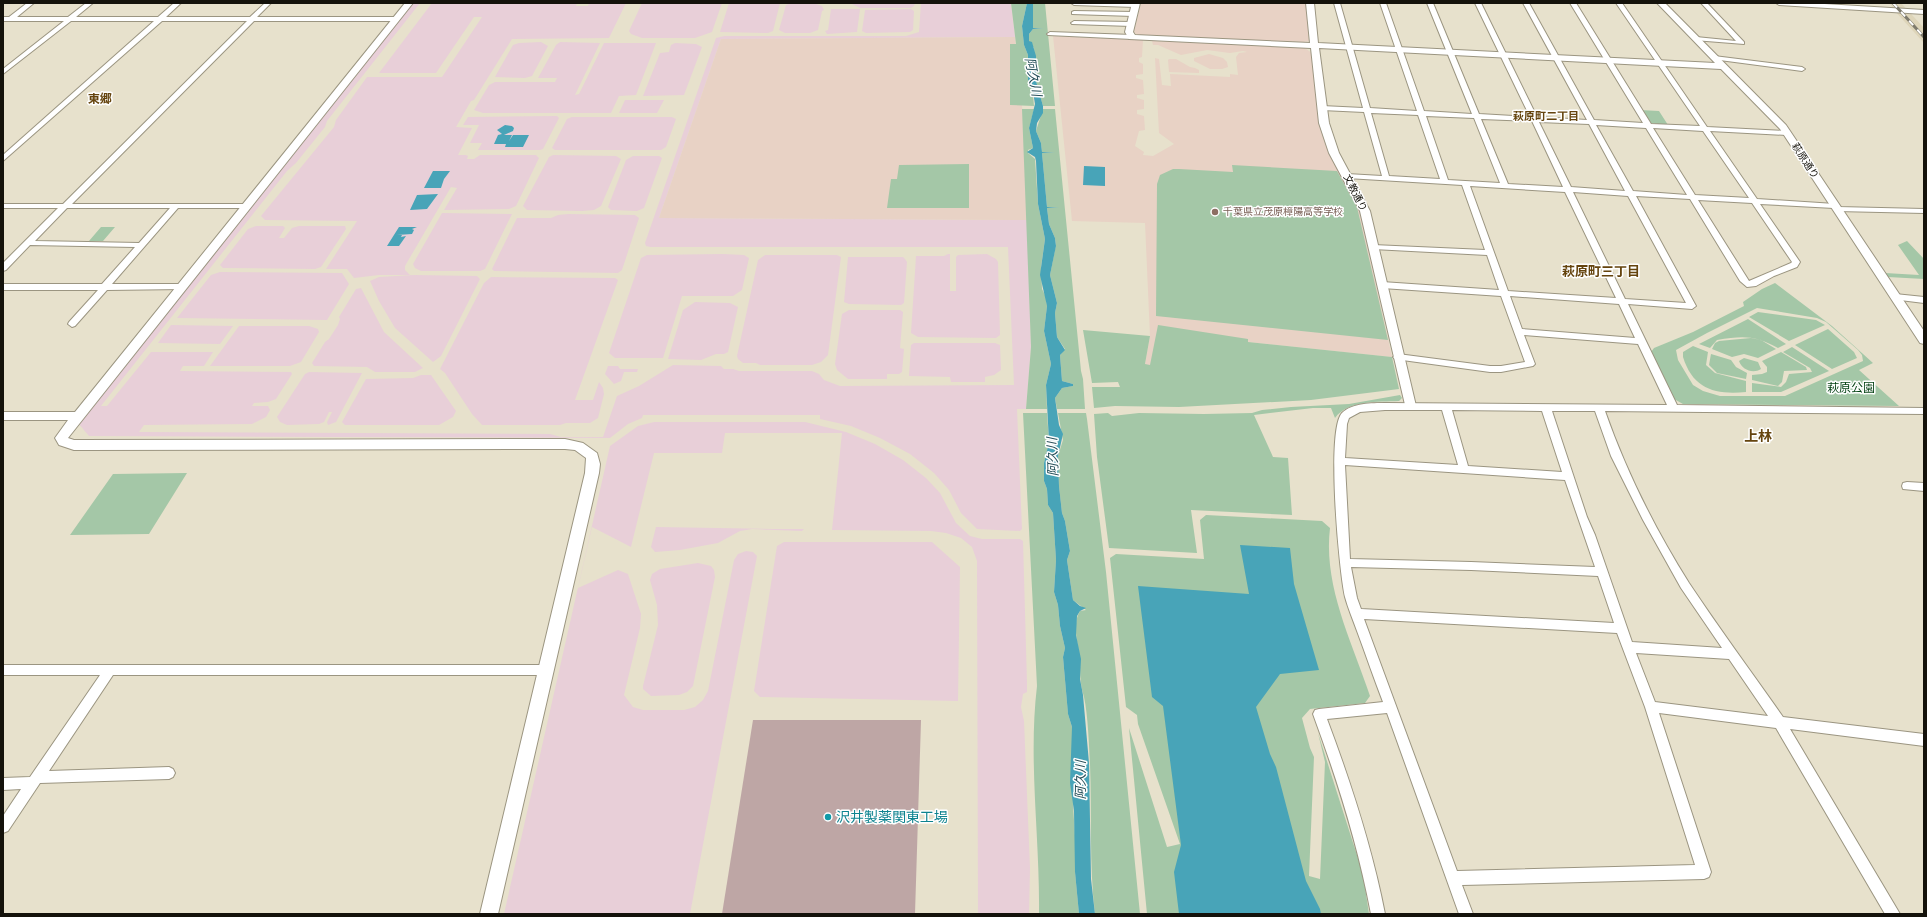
<svg xmlns="http://www.w3.org/2000/svg" width="1927" height="917" font-family="'Nunito Sans','Noto Sans JP',sans-serif">
<style>
.built{fill:#ded5b9}
.industrial{fill:#e8cfd8}
.education{fill:#e8d2c5}
.green{fill:#a4c7a7;fill-rule:evenodd}
.water{fill:#48a4b8}
.building{fill:#bea6a5}
.lines{fill:none;stroke-linecap:round;stroke-linejoin:round}
.minor-casing{stroke:#9b9581;stroke-width:2}
.tertiary-casing{stroke:#9b9581;stroke-width:2}
.minor{fill:#fff;fill-rule:evenodd}
.tertiary{fill:#fff;fill-rule:evenodd}
.rail-casing{stroke:#7f7b6d;stroke-width:3}
.rail{stroke:#fff;stroke-width:2;stroke-dasharray:6;stroke-linecap:butt}
.education-dot{fill:#8d6e63;stroke:#fff;stroke-width:1.5}
.culture-dot{fill:#0f9aa8;stroke:#fff;stroke-width:1.5}
.labels{text-anchor:middle;dominant-baseline:central;stroke-width:3;stroke-linejoin:round;paint-order:stroke}
.far-street-label{font-size:10px;fill:#14120b;stroke:#fff}
.far-education-label{font-size:10px;fill:#785e54;stroke:#fff;text-anchor:start}
.far-neighbourhood-label{font-size:11px;font-weight:bold;fill:#65440e;stroke:#fff}
.far-quarter-label{font-size:12px;font-weight:bold;fill:#65440e;stroke:#fff}
.park-label{font-size:12px;fill:#003f10;stroke:#fff}
.water-label{font-size:13px;font-style:italic;fill:#254e58;stroke:#fff}
.neighbourhood-label{font-size:13px;font-weight:bold;fill:#65440e;stroke:#fff}
.quarter-label{font-size:14px;font-weight:bold;fill:#65440e;stroke:#fff}
.near-culture-label{font-size:14px;fill:#0d838f;stroke:#fff;text-anchor:start}
</style>
<rect width="100%" height="100%" fill="#e7e1cc"/>
<path class="built" d="M1890 3H1901L1924 28V43L1893 9Z"/>
<path class="industrial" d="M412 3H420L327 121 325 127 296 163 287 171 101 406H107L151 352H213L204 366H183L180 371 291 372 292 374 276 399 268 402 254 403 252 406H268L270 410 266 417 252 424 144 425 139 432 550 434 561 437H603L617 396 639 386 673 365 721 366 724 369H733L739 371H812L819 374 824 380 840 386 1014 385 1008 247H650L646 246 645 243 716 38 724 36H906L919 32 921 3H1011L1015 37 721 39 659 218 1027 220 1031 347 1026 409H1017L1022 529 1020 531 977 529 961 513 949 490 934 473 910 454 880 438 851 426 820 419V415H643L642 418 628 424 610 438 89 436 78 423Z
M432 3H577L576 6H588L589 3H626L609 38 512 39 474 100 471 101 456 127 472 128 458 155H466L468 156 467 159H474L480 155H536L539 158 516 206 509 209 444 210 457 188 451 187 405 266V270L410 275H379L354 278 347 269H326L357 221 265 220 261 216 334 127 336 120 367 77H442L482 17H474L436 73H379Z
M642 3H722L712 32 695 38H642L631 34 629 31Z
M729 3H780L773 31 768 33 720 32Z
M837 3H915L914 6 911 8H860L850 3Z
M789 4H816L822 6 824 10 822 11 818 30 810 33H785L779 30 786 5Z
M831 9H860L857 32 827 34 825 31 828 30Z
M911 9 914 11 913 30 910 32 866 33 862 31 865 10Z
M541 42 548 46 532 76 525 78 495 77 513 45 519 43Z
M560 42 600 43 575 95 579 94 604 43H656L636 95 619 96 611 113H483L474 110 489 85 495 82H555L557 78H538L556 45Z
M675 43 696 44 702 47 684 95 643 96 660 53 669 52 671 45Z
M625 100H664L657 113H619Z
M557 116 559 118 543 149 540 150H478L482 143H470L479 125H463L468 117Z
M572 117H672L676 119 666 147 661 150H555L552 148 567 119Z
M553 155 616 156 621 159 601 206 594 210 582 211 527 210 523 206 549 157Z
M633 156H659L662 158 644 208 637 211 611 210 608 207 626 160Z
M442 213 512 214 485 269 480 271H421L415 268 413 264Z
M568 214 635 215 639 218 622 270 618 273 494 271 492 269 517 218H551L558 215Z
M256 226H283L285 228 279 238H284L292 228 299 226H345L346 229 321 267 315 269 223 268 220 265 248 229Z
M723 254 744 255 749 258 742 290 733 296H682L663 358H615L609 353 641 258 647 255Z
M948 254H950V291H956V257L958 255 987 254 996 259 998 262 1000 335 996 338 918 337 911 333 916 256H944Z
M765 255H837L841 257 828 355 821 362 812 365H760L756 363H743L738 359 737 356 758 260Z
M848 257H903L905 259 907 262 904 303 901 305 849 304 844 302Z
M220 272 342 273 349 284 327 320 177 318 211 275Z
M414 275 477 276 480 279 441 356 433 362 395 328 379 301 370 281 379 277Z
M491 277 615 278 618 280 575 400H593L599 382 603 388 604 394 598 418 590 423H566L560 425H482L472 414 445 373 440 369 484 283Z
M361 288 384 332 423 368 415 372H375L367 367 314 366 312 363 325 342 329 339 338 325 340 319 339 317 356 289Z
M695 302 730 303 738 307 728 352 724 354H716L701 360 668 359 683 310Z
M849 310H900L903 312 900 348 904 349 902 372 899 374H887V379H848L837 370 835 364 842 314Z
M171 325 233 326 220 344 158 343Z
M239 326H309L318 329 319 332 301 362 290 366H210Z
M914 343H995L1000 345 1001 370 994 375 985 377V382H951L950 377 909 376 911 345Z
M608 366H618L620 369H638L637 372H624L621 381 614 384 605 374Z
M309 372 362 373 336 422 328 425 327 422 332 412H329L324 422 319 424 287 425 280 422 277 417 305 374Z
M421 375H431L456 411 453 417 439 425H345L342 422 366 379 413 378Z
M654 422H805L846 432 875 444 903 460 926 478 940 493 956 523 970 536 982 539H1020L1023 541 1027 683V692L1023 694 1021 707 1024 721 1030 868 1029 914H978L977 561 972 547 961 538 946 533 931 531 832 530 842 433H725L722 453H654L631 547 592 527 578 588 618 570 628 574 641 614 640 628 624 695 633 707 643 710H684L695 707 703 700 708 691 734 560 738 554 746 551 753 552 757 556 690 914H504L610 446 638 426Z
M656 527 772 529H804L802 531 752 529 740 531 718 543 680 550 655 552 651 547Z
M784 542H932L960 567 958 701 760 697 754 691 777 546Z
M698 563 711 566 714 570 715 577 693 686 687 692 679 695 651 696 643 689V686L658 625 657 605 650 580 652 574 660 569Z"/>
<path class="education" d="M1141 3H1306L1309 41 1303 42 1139 36 1134 32Z
M1053 36 1143 40 1142 57 1139 58V62L1143 64V74L1136 75V78L1143 80 1144 94 1137 95V98L1144 100V109L1137 110V114L1144 116 1145 130 1139 131 1135 146 1144 152 1143 155 1153 156 1174 144 1159 133 1155 58 1159 59 1162 85 1171 86 1170 74 1230 77V74L1238 75 1236 57 1239 53 1247 52 1243 51 1230 53 1207 50 1181 55 1158 45H1153L1152 41 1303 47 1312 53 1319 124 1326 146 1359 207 1392 357 1248 342 1151 366 1145 365 1150 336 1145 223 1072 221Z
M1015 37 1023 116 1027 220 659 218 721 39Z
M1209 54 1223 58 1227 62 1228 67 1222 69H1210L1194 61V58Z
M1169 59H1176L1190 67 1195 68 1199 70V73L1169 72 1168 60Z"/>
<path class="green" d="M1011 3H1027L1022 26 1024 45 1028 55 1027 73 1032 86 1034 106 1010 105V44H1016Z
M1033 3H1045L1055 106H1043L1036 81 1034 48 1029 41V34L1033 29H1043L1033 28Z
M1022 109H1034L1029 128 1033 148 1028 150V153L1035 159 1038 204 1045 239 1041 267 1042 289 1046 297 1047 306 1044 331 1051 364 1046 385 1047 409H1026L1031 347Z
M1043 109H1055L1081 371 1083 379 1085 409H1057L1055 398 1062 388 1073 386V384L1062 381 1060 355 1065 349 1057 337 1055 313 1057 303 1050 275 1056 245 1055 238 1049 224 1047 208H1059L1047 207 1042 153 1055 152H1042L1041 143 1036 131Z
M1640 110 1659 111 1668 125 1649 123Z
M969 164V208H887L891 179H897L899 165Z
M1232 165 1337 171 1357 207 1388 340 1156 316 1157 184 1160 175 1173 169H1179L1233 172Z
M101 227H115L103 241H89Z
M1907 241 1924 259V279L1888 277 1885 273 1919 275 1898 245Z
M1775 283 1832 326 1873 363 1859 370 1899 406 1683 404 1674 399 1651 352 1654 348 1693 332 1744 306 1743 302 1762 289ZM1757 308 1817 318 1826 322 1858 350 1862 355 1863 361 1785 396H1720L1703 391 1693 385 1678 360 1676 350 1707 333Z
M1758 312 1816 320 1825 325 1789 341 1749 317Z
M1748 319 1786 344 1778 348C1754 335 1743 336 1717 340L1710 348 1699 344Z
M1158 325 1248 339V342L1392 357 1399 389 1311 400 1179 407 1115 406 1094 408 1092 387H1120L1118 382 1092 383 1083 330 1150 336 1145 364 1150 365Z
M1828 329 1854 352 1857 358 1832 369 1795 345Z
M1751 338 1761 340 1776 349 1758 358 1744 354 1732 357 1712 349 1715 343 1719 341Z
M1693 346 1708 352 1706 365 1715 373 1746 381V392C1715 395 1693 389 1683 357V352Z
M1792 347 1829 371 1781 392H1752V383L1781 387 1786 382 1789 374 1812 372 1810 368 1783 352Z
M1781 352 1806 367 1807 370 1784 371 1782 382 1778 386 1752 380V375L1762 374 1767 372V367L1762 361Z
M1711 354 1731 360 1736 367 1747 373 1746 379 1717 373 1709 365Z
M1744 358 1758 362 1761 369C1753 374 1742 370 1739 361Z
M1400 395 1402 398 1399 401C1378 402 1348 400 1335 418L1331 408H1313L1254 415 1273 457 1288 458 1292 515 1191 510 1197 553 1109 548 1097 457 1094 414 1108 413 1112 416 1139 413 1204 414 1252 413 1262 410 1291 407 1349 404Z
M1023 413H1047L1049 442 1044 463V481L1047 489 1048 505 1053 513 1056 560 1054 592 1058 605 1060 626 1065 648 1063 657 1068 714 1072 727 1073 805 1076 851 1075 872 1079 914H1039C1040 838 1028 761 1037 686Z
M1058 413H1086L1087 419 1106 572 1140 914H1095C1089 864 1092 814 1090 764 1089 746 1088 715 1084 697 1081 688 1080 678 1080 668 1081 650 1070 627 1080 611L1086 610 1073 600 1067 560 1070 551 1065 521 1062 513 1059 486 1058 456 1063 440Z
M187 473 149 534 70 535 113 474Z
M1206 515 1322 521 1330 528C1323 586 1352 642 1370 696L1365 703 1310 709 1302 718 1310 748 1314 757 1309 876 1320 879 1325 762 1318 733 1363 874 1369 914H1147L1129 728 1167 847 1180 844 1138 724 1137 715 1126 707 1110 558 1116 554 1204 559 1200 520Z"/>
<path class="water" d="M1027 3H1033V28L1043 29H1033L1029 34V41L1032 42 1036 56V81L1043 106V113L1037 123 1036 131 1041 143 1042 152H1055L1042 153 1047 207 1059 208H1047L1049 224 1055 238 1056 246 1050 275 1057 303 1055 313 1057 337 1065 350 1060 355 1062 381 1073 384V386L1062 388 1055 398 1059 425 1063 434 1058 456 1059 486 1062 513 1065 521 1070 551 1067 560 1073 600 1080 606 1086 608 1080 611 1077 616 1076 635 1081 659 1080 679 1083 695 1089 763 1091 879 1095 914H1079L1075 872 1074 811 1070 783 1072 727 1068 714 1063 657 1065 648 1060 626 1058 605 1054 592 1056 560 1053 513 1048 505 1047 489 1044 481V463L1049 442 1046 385 1051 364 1044 331 1047 306 1040 275 1045 239 1038 204 1036 161 1035 157 1027 152 1033 148 1029 128 1035 104 1032 86 1028 80V55L1024 45 1022 26Z
M505 125 512 126 514 128 513 131 504 135H512L509 141 513 135H529L523 147H505L506 144H494L498 135 502 134 497 130Z
M1084 166 1105 167V186L1083 185Z
M433 171H450L444 179 441 188H424Z
M438 194 427 209 410 210 417 195Z
M399 227H417L412 229 414 230 412 234 397 235H402L401 237 406 236 399 246H387Z
M1240 545 1290 548 1294 584 1319 670 1280 674 1256 707 1270 754 1276 767 1306 881 1320 909 1321 914H1179L1174 872 1181 845 1163 706 1152 697 1138 586 1249 594Z"/>
<path class="building" d="M753 720H921L915 914H722Z"/>
<g class="lines">
<defs>
<path id="minor" d="M27 3H34L17 17H68L86 3H93L76 17H158L174 3H181L166 17H250L265 3H271L257 17H396L399 19 396 21H254L72 204H246L250 206 246 208H178L112 284H181L185 287 184 289 107 290 75 326 72 327 68 324 69 322 98 290H3V284H102L135 247 30 245 6 270 3 271V263L58 208H3V204H63L247 21H162L3 161V155L154 21H71L3 74V69L64 21H3V17H9ZM67 208H170L139 243 35 241Z
M1071 3H1130L1138 5 1135 7 1074 5Z
M1334 3H1340L1370 108 1417 111 1380 3H1386L1424 111 1472 114 1427 3H1433L1479 114 1530 117 1475 3H1481L1537 117 1587 120 1523 3H1529L1594 120 1643 123 1570 3H1576L1651 124 1700 126 1616 3H1622L1707 127 1787 131 1791 133 1787 135 1710 131 1757 199 1835 204H1838V207L1924 209V213L1837 211H1834V208L1760 204 1800 262 1797 267 1774 276 1756 286 1747 287 1740 281 1690 199 1636 196 1696 306 1692 309 1628 304 1677 405 1924 408V414L1605 411C1626 471 1655 529 1689 583 1719 628 1752 673 1783 717L1924 734V746L1790 729 1900 914H1885L1776 728 1659 713 1711 872 1709 877 1704 879 1462 885 1473 914H1459L1387 713 1327 719C1351 783 1372 847 1385 914H1371C1358 845 1337 779 1313 714L1315 710 1319 709 1383 702C1374 679 1366 655 1357 631 1353 620 1348 608 1345 597 1339 571 1326 430 1342 413 1352 403 1372 403 1385 403L1667 405 1638 344 1524 335 1535 364 1533 366 1501 372H1490L1395 359 1393 357 1398 354 1490 366H1501L1525 362 1501 296 1382 288 1378 285 1382 282 1499 290 1487 255 1373 249 1369 247 1373 245 1485 250 1462 185 1347 178 1343 176 1347 174 1382 176 1364 112 1322 110 1319 108 1322 106 1363 108ZM1371 113 1418 115 1440 179 1389 176ZM1426 116 1474 118 1500 183 1448 180ZM1481 119 1532 121 1563 187 1508 184ZM1539 122 1589 124 1625 191 1571 187ZM1596 125 1646 128 1687 195 1633 191ZM1653 128 1703 131 1749 198 1695 195ZM1470 186 1565 192 1616 298 1508 291ZM1573 192 1628 196 1686 303 1625 299ZM1698 200 1752 203 1792 262 1791 263 1749 281ZM1510 296 1619 304 1635 338 1522 329ZM1385 410H1442L1458 465 1345 458 1347 424 1349 418 1360 412ZM1452 410 1542 411 1562 472 1468 466ZM1552 411H1595L1611 456 1643 520 1681 588 1722 648 1632 642 1595 535 1587 517ZM1345 465 1565 480 1595 567 1471 562 1350 559ZM1351 567 1471 570 1598 576 1614 623 1361 609 1357 598ZM1364 619 1617 633 1645 707 1695 865 1457 871ZM1636 653 1729 659 1768 716 1655 702Z
M1701 3H1707L1744 42V44L1694 40V38L1696 37 1736 41Z
M1776 3H1808L1924 10V14L1779 5Z
M1074 11 1133 12 1136 14 1133 16 1072 14V12Z
M1074 21 1131 22 1134 24 1131 26 1072 24 1071 23Z
M1050 32 1132 35 1135 37 1132 39 1048 35 1047 34Z
M1714 56 1802 67 1805 69 1802 71 1712 59 1711 58Z
M1895 294 1924 297V303L1892 299 1891 297 1892 295Z
M1907 482 1924 483V491L1903 489 1902 486 1903 483Z
M3 665H545L549 666 551 670 549 674 545 675H113L49 771 169 767 173 769 175 773 173 777 169 779 40 783 8 831 3 833V816L21 789 3 790V778L30 777 100 675H3Z"/>
<path id="tertiary" d="M405 3H413L68 438 74 440 565 439 583 443 597 453 600 464 599 473 498 914H480L585 473 586 458 575 450 565 449 74 450 59 445 55 438 68 420H3V412H75Z
M1132 3H1140L1133 32 1135 35 1310 43 1306 3H1314L1318 43 1715 63 1657 3H1665L1786 125 1924 331V344L1920 343 1780 129 1721 69 1319 48 1329 123 1339 153 1370 211 1416 406 1414 409H1406L1360 211 1329 153 1319 123 1311 48 1129 39 1125 32Z"/>
</defs>
<use href="#minor" class="minor-casing"/>
<use href="#tertiary" class="tertiary-casing"/>
<use href="#minor" class="minor"/>
<use href="#tertiary" class="tertiary"/>
<defs>
<path id="rail" d="M1893 3 1924 37"/>
</defs>
<use href="#rail" class="rail-casing"/>
<use href="#rail" class="rail"/>
</g>
<circle class="education-dot" cx="1215" cy="212" r="4"/>
<circle class="culture-dot" cx="828" cy="817" r="4"/>
<g class="labels">
<g class="far-street-label">
<text transform="translate(1805 161) rotate(57)">萩原通り</text>
<text transform="translate(1355 193) rotate(63)">文教通り</text>
</g>
<g class="far-education-label">
<text x="1223" y="212">千葉県立茂原樟陽高等学校</text>
</g>
<g class="far-neighbourhood-label">
<text x="1546" y="116">萩原町二丁目</text>
</g>
<g class="far-quarter-label">
<text x="100" y="99">東郷</text>
</g>
<g class="park-label">
<text x="1851" y="388">萩原公園</text>
</g>
<g class="water-label">
<text transform="translate(1033 77) rotate(79)">阿久川</text>
<text transform="translate(1053 457) rotate(-92)">阿久川</text>
<text transform="translate(1081 780) rotate(-90)">阿久川</text>
</g>
<g class="neighbourhood-label">
<text x="1601" y="272">萩原町三丁目</text>
</g>
<g class="quarter-label">
<text x="1758" y="436">上林</text>
</g>
<g class="near-culture-label">
<text x="836" y="817">沢井製薬関東工場</text>
</g>
</g>
<rect width="1927" height="917" fill="none" stroke="#14120b" stroke-width="8"/>
</svg>
